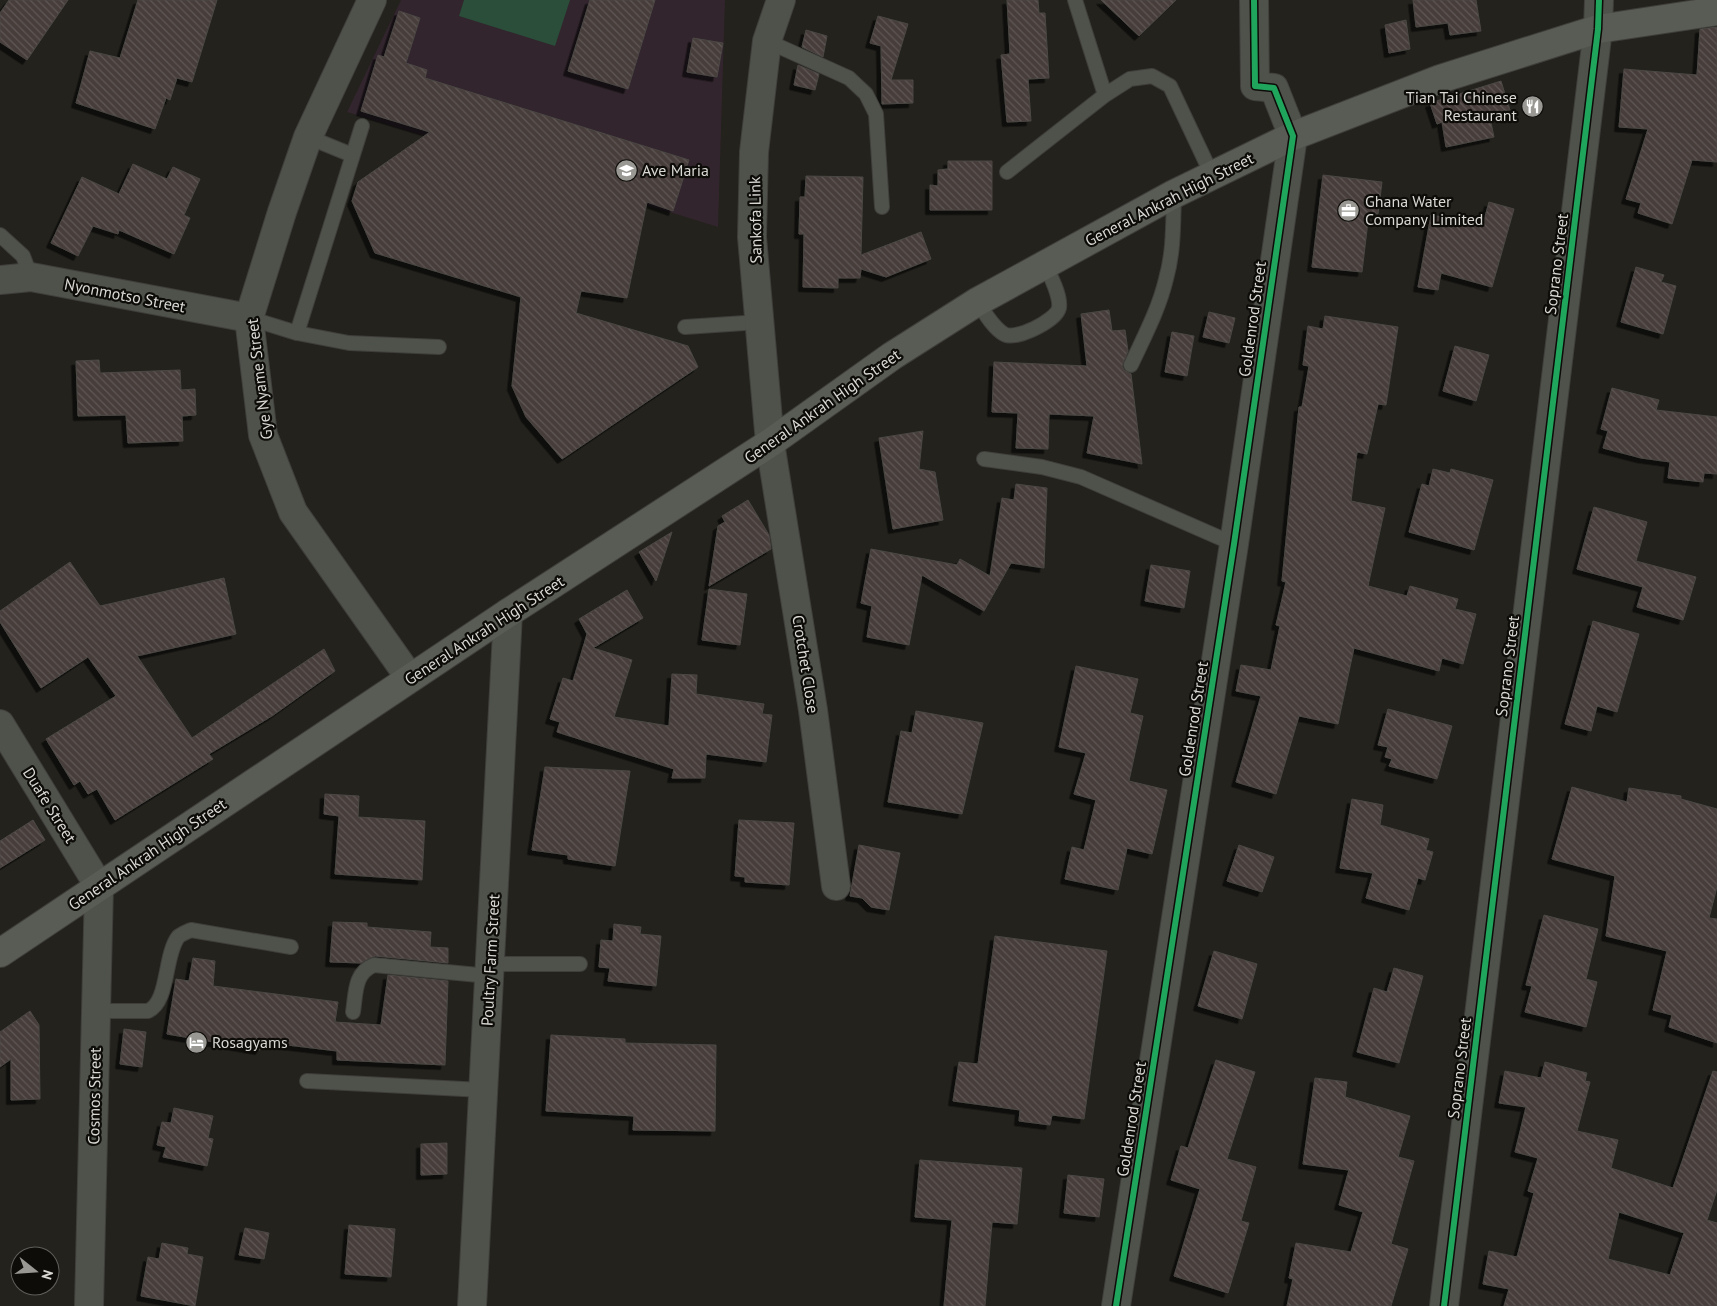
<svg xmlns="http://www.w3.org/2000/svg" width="1717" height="1306" font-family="'PT Sans',sans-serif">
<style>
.education{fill:#32252d}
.green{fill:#2a4e3a}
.building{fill:url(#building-back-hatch);stroke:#4a4744;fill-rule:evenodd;filter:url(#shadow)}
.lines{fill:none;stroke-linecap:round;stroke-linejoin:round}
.lane-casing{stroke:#3f3e3b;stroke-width:16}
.street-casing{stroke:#3f3e3b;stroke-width:30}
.secondary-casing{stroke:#3f3e3b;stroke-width:30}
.lane{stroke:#4f524b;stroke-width:14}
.street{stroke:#4f524b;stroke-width:28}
.secondary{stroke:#595c54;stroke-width:28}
.cycleway-casing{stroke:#0d0c09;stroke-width:9}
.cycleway{stroke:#20a55d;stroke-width:6}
.labels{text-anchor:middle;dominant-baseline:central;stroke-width:4.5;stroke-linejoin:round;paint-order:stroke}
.poi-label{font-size:16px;fill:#d9d8d3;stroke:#0d0c09;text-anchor:start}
.street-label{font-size:16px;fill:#d9d8d3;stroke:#0d0c09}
</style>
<defs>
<pattern id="building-back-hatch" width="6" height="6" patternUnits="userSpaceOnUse" patternTransform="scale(1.25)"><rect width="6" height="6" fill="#463d3a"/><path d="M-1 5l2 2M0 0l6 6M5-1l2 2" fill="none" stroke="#605856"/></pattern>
<filter id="shadow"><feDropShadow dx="-4.5" dy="4.5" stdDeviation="0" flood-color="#0009"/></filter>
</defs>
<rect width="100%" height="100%" fill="#23221d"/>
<path class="education" d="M401 0H725L718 227 347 112Z"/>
<path class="green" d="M464 0H570L555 46 459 16Z"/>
<path class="building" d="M9 0H68L27 60 0 42V13Z
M138 0H217L192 82 177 78 170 100 166 98 155 129 76 103 90 51 120 58Z
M590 0H655L628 89 568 71Z
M1007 0H1038L1039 13H1045L1049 78 1028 79 1031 121 1007 122 1001 55 1010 54Z
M1101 0H1176L1139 36Z
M1413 0H1476L1481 31 1450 35 1448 23 1416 27Z
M399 11 420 18 406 63 427 70 425 78 689 160 673 211 647 202 627 298 581 291 576 313 688 346 698 367 562 459 526 417 512 386 521 297 375 253 352 201 358 182 430 132 361 111 378 55 384 57Z
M878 16 908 24 891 80H913V103L882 104 881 46 870 43Z
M1406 20 1410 49 1389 53 1385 25Z
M1717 27V162L1692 160 1672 224 1638 213 1641 203 1626 199 1648 129 1619 127 1624 69 1697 75 1700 29Z
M806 30 827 36 823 57 802 47Z
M693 38 723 43 717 77 687 72Z
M798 65 819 74 815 90 794 85Z
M1501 81 1510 110 1489 113 1494 137 1446 147 1442 122 1437 124 1430 103Z
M948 161H992V210H930V185L938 186V170L948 169Z
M133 164 167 179 173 167 200 179 184 215 190 218 174 254 119 230 118 234 93 226 78 256 51 243 82 177 119 194Z
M1323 175 1382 182 1378 214 1369 213 1362 272 1312 267Z
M806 176 863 177 861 255 921 232 931 259 886 277 861 269 860 278H838V288L803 287 804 234H799L800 197H805Z
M1489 202 1514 209 1492 287 1441 273 1438 290 1418 287 1431 215 1483 224Z
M1636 267 1664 275 1661 282 1676 286 1663 334 1621 322Z
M1109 310 1112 331 1125 330 1128 351 1122 366 1124 370 1131 374 1142 464 1087 453 1094 416 1049 414 1048 449 1016 448 1018 413 992 412 994 362 1087 366 1081 314Z
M1209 312 1235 318 1229 343 1203 337Z
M1325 316 1398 327 1386 405 1378 404 1367 454 1357 452 1351 501 1385 508 1368 586 1407 596 1410 586 1458 599 1455 609 1476 614 1463 664 1442 658 1439 671 1354 648 1338 724 1299 716 1276 794 1236 782 1261 696 1236 691 1241 665 1271 670 1280 626 1276 625 1286 582 1282 581 1299 407H1302L1309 366 1303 365 1308 326 1323 329Z
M1172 332 1194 336 1187 376 1165 372Z
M1455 346 1489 355 1476 401 1443 391Z
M99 360 100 373 180 370 181 390 195 389 196 415 182 416 183 441 128 443 126 415 78 416 76 361Z
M1612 388 1659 400 1656 410 1717 417V474L1704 473 1703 482 1668 478 1670 462 1641 458 1603 448 1608 431 1601 429Z
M923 431 919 469 935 472 943 520 893 529 879 438Z
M1433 469 1450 473 1451 469 1493 480 1474 550 1409 532 1422 484 1429 486Z
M1016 484 1047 488 1044 568 1011 563 984 611 922 575 909 645 867 637 872 606 861 603 871 549 957 565 960 559 990 576 1002 498 1014 500Z
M748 500 769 535 771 549 709 586 718 526 725 522 722 516Z
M1594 507 1647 522 1636 561 1696 577 1683 620 1637 607 1643 587 1577 569Z
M672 532 656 581 639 552Z
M70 562 100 606 224 578 236 634 137 656 192 738 324 649 335 671 272 716 209 754 213 759 115 820 97 789 88 794 80 781 74 785 46 739 116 696 88 657 41 688 0 622V611Z
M1151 565 1190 571 1184 608 1145 601Z
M709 589 747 594 740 645 702 640Z
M627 590 643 618 593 648 632 660 614 717 669 726 672 674 697 675 696 694 764 704 762 714 772 715 766 762 706 754 705 778H672L674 769 557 732 560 722 550 719 563 678 573 681 587 634 579 619Z
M1593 621 1639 634 1617 712 1597 706 1591 731 1565 724Z
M1076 666 1138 679 1130 713 1143 716 1129 781 1167 790 1152 854 1127 848 1118 890 1065 879 1072 847 1084 850 1096 800 1074 794 1086 753 1059 747Z
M1388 709 1452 726 1437 779 1389 766 1392 759 1385 757 1388 747 1378 745Z
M916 711 983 723 962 814 888 802 901 731 912 733Z
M545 767 630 771 615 866 568 859V855L532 850Z
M1572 787 1627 802 1629 788 1681 796V799L1717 809V887L1709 918 1717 919V1043L1669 1027 1672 1015 1653 1010 1667 951 1606 936 1615 876 1552 859Z
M325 794 359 796 358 817 425 821 422 880 335 874 339 816 324 814Z
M1352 799 1383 805 1380 825 1429 839 1426 850 1433 852 1425 880 1418 878 1409 910 1366 898 1373 873 1340 868Z
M33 820 45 840 0 868V841Z
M739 820 794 823 789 885 745 882V877L735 876Z
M859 845 900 853 889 910 871 907 862 898 850 896Z
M1239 845 1274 857 1262 892 1227 881Z
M1544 915 1598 929 1586 979 1597 982 1586 1027 1525 1012 1532 986 1526 985Z
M333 922 367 923V927L431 932 430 947 448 948V963L375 956 361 963 330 962Z
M614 924 641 927 640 934 661 936 656 986 608 981 610 968 599 967 601 940 613 941Z
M995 936 1107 951 1084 1119 1052 1115 1050 1125 1019 1121 1020 1110 953 1101 959 1062 978 1064Z
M1214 951 1257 964 1242 1019 1198 1006Z
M193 958 215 961 213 986 338 1002 335 1022 381 1025 388 975 448 981 445 1065 337 1060V1051L262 1042 260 1050 167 1034 176 979 189 981Z
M1394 968 1423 976 1399 1063 1357 1052 1374 988 1387 992Z
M30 1011 39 1025 40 1099 11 1100V1059L0 1067V1032Z
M124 1029 146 1032 142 1067 120 1064Z
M551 1035 625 1039V1043L716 1045 715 1131 633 1130 634 1116 546 1111Z
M1216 1060 1255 1072 1227 1159 1256 1167 1241 1221 1249 1223 1228 1293 1174 1276 1200 1189 1171 1180 1181 1146 1188 1148Z
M1545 1062 1587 1073 1585 1081 1590 1082 1577 1131 1618 1140 1611 1168 1673 1188 1713 1071 1717 1072V1190L1707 1220 1717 1223V1306H1504L1509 1289 1483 1284 1489 1251 1517 1257 1534 1193 1528 1191 1538 1158 1515 1152 1526 1107 1499 1103 1505 1071 1541 1078ZM1619 1212 1684 1233 1670 1275 1608 1259Z
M1315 1078 1347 1082 1345 1097 1410 1116 1398 1157 1414 1161 1391 1244 1408 1249 1391 1306H1287L1293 1279 1289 1278 1296 1243 1351 1252 1363 1212 1339 1205 1349 1170 1303 1164Z
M174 1108 213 1116 208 1138 213 1139 207 1166 163 1157 166 1147 157 1145 162 1122 171 1123Z
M447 1143V1174L421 1175V1144Z
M920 1160 1022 1168 1017 1224 992 1222 985 1306H944L952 1220 915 1217Z
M1068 1175 1104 1179 1099 1217 1064 1213Z
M349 1225 395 1229 391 1277 345 1274Z
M245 1228 269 1233 264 1259 239 1255Z
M162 1243 188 1248 187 1254 203 1257 195 1306 141 1296 148 1257 159 1259Z"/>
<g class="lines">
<defs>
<path id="lane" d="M1075 0 1105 95
M767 41 849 78 866 94 876 114 882 207
M308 137 352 155
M1007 172 1105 95 1130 79 1152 76 1170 86 1212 175
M0 235 23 256 31 277
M977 302C984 311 993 328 1004 334 1015 341 1056 321 1059 308 1061 295 1050 276 1045 264
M249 318 297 333 349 343 439 347
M685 327 760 322
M297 333 362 126
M1131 365C1144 337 1159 309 1166 279 1174 251 1173 222 1174 194
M984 459 1042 467 1081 477 1234 544
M490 964H580
M97 1011H148C169 1002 164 956 178 937 181 934 187 932 191 930L291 947
M353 1012C356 993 354 973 374 965L489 976
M307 1081 483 1090"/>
<path id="street" d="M372 0 308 137 282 212 249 318 263 435 293 512 410 678
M781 0 767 41 754 152 752 237 770 443 813 710 836 886
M0 280 31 277 249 318
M0 724 99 886 89 1306
M472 1306 508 613
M1116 1306 1234 544 1293 136 1274 88 1255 86 1254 0
M1444 1306 1598 29 1599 0"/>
<path id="secondary" d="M0 953 508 613 770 443 892 356 977 302 1174 194 1293 136 1440 79 1598 29 1717 11"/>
</defs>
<use href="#lane" class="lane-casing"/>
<use href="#street" class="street-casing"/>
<use href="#secondary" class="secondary-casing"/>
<use href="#lane" class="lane"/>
<use href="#street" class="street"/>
<use href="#secondary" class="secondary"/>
<defs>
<path id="cycleway" d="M1116 1306 1234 544 1293 136 1274 88 1255 86 1254 0
M1444 1306 1598 29 1599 0"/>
</defs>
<use href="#cycleway" class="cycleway-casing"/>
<use href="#cycleway" class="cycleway"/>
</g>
<defs>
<symbol id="restaurant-disc" viewBox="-11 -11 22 22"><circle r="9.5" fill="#999893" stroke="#0d0c09"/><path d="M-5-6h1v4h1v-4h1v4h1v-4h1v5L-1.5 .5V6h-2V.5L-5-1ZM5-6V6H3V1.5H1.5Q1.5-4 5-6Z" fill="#fff"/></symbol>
<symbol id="school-disc" viewBox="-11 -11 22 22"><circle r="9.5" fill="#999893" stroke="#0d0c09"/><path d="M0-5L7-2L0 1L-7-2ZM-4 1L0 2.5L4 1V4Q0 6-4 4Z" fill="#fff"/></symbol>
<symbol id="office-disc" viewBox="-11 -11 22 22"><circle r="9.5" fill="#999893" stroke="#0d0c09"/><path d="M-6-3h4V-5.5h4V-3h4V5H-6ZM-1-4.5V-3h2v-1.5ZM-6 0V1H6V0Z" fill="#fff"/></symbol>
<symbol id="hotel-disc" viewBox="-11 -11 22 22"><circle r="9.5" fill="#999893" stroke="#0d0c09"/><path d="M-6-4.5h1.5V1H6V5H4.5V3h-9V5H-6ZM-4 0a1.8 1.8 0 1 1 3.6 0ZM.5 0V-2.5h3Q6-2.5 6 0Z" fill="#fff"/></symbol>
</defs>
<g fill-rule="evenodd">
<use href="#restaurant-disc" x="1520" y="94" width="25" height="25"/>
<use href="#school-disc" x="614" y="158" width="25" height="25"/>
<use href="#office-disc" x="1336" y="198" width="25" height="25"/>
<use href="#hotel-disc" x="184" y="1030" width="25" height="25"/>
</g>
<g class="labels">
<g class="poi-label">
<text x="1517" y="97" text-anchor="end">Tian Tai Chinese<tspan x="1517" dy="18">Restaurant</tspan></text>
<text x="642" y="170">Ave Maria</text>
<text x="1365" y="201">Ghana Water<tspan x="1365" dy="18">Company Limited</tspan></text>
<text x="212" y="1042">Rosagyams</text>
</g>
<g class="street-label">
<text transform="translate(1169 199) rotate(-27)">General Ankrah High Street</text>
<text transform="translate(755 220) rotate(-91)">Sankofa Link</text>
<text transform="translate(1556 264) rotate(-83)">Soprano Street</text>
<text transform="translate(125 295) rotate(11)">Nyonmotso Street</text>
<text transform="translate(1252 319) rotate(-82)">Goldenrod Street</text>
<text transform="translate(259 379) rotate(-97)">Gye Nyame Street</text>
<text transform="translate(822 406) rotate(-35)">General Ankrah High Street</text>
<text transform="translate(484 630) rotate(-33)">General Ankrah High Street</text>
<text transform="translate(806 664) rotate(81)">Crotchet Close</text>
<text transform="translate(1507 666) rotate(-83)">Soprano Street</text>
<text transform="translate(1193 719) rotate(-81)">Goldenrod Street</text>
<text transform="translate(50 805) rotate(58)">Duafe Street</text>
<text transform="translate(147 854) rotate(-34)">General Ankrah High Street</text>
<text transform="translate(490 960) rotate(-87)">Poultry Farm Street</text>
<text transform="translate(1459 1068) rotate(-83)">Soprano Street</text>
<text transform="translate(94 1096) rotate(-89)">Cosmos Street</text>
<text transform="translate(1131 1119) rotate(-81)">Goldenrod Street</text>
</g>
</g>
<g transform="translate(35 1271) rotate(107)"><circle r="24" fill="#0d0c09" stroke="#5f5e5a"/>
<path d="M0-4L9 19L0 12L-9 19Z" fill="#999893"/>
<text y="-8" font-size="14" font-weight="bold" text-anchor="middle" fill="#d9d8d3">N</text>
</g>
</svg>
